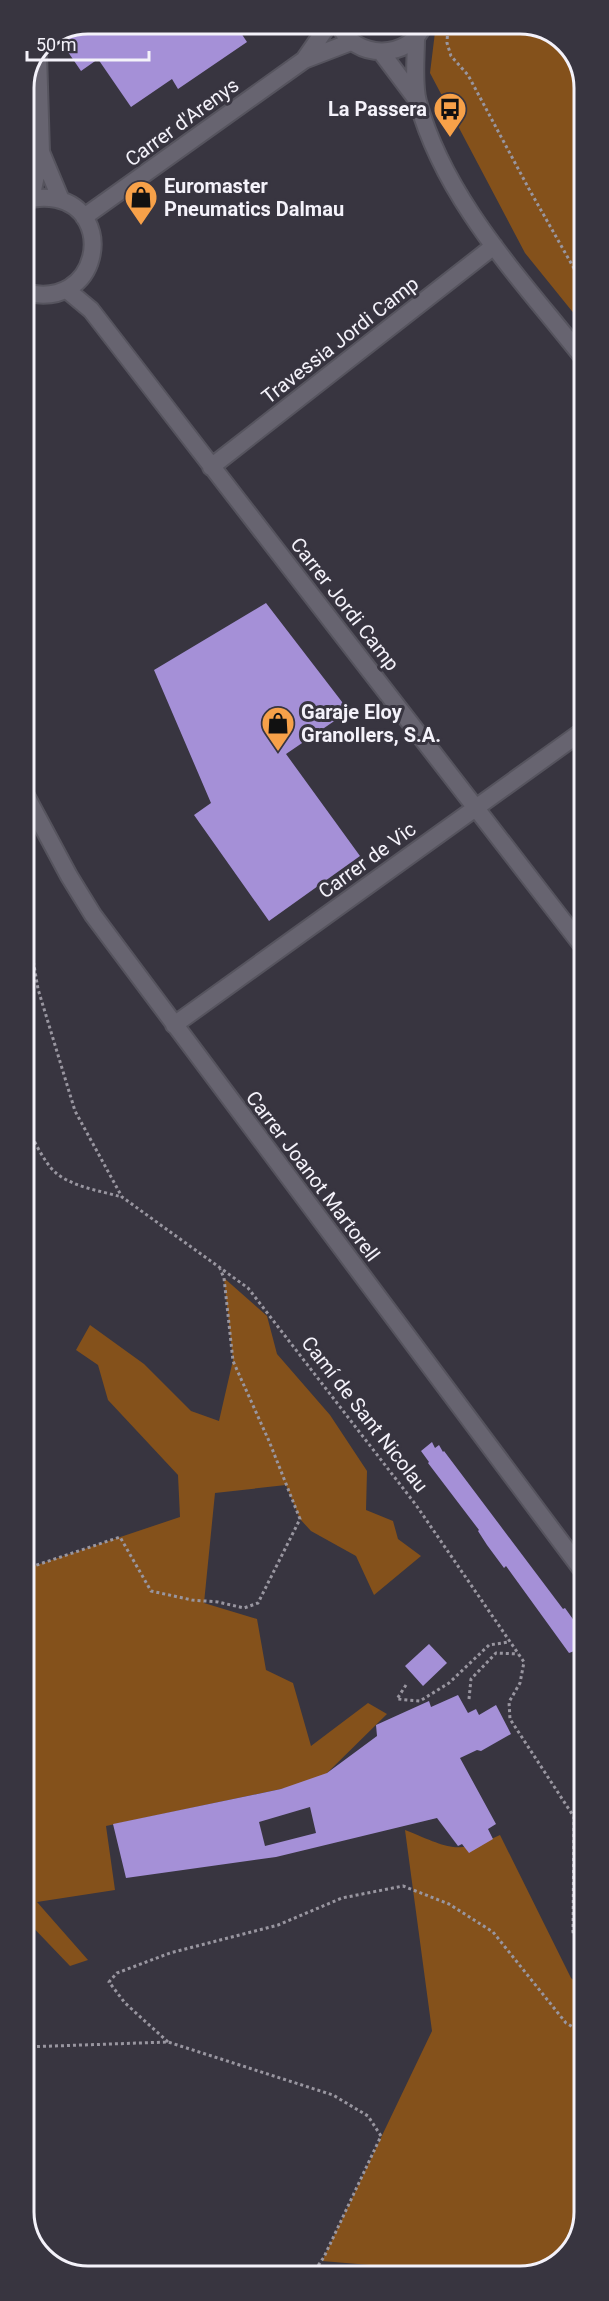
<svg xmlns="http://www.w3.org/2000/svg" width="609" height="2301" font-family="Roboto,sans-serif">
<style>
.green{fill:#84511b}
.building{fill:#a590d7;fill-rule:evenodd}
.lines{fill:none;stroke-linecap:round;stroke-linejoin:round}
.minor-casing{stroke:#56545e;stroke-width:20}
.path{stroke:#9996a0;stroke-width:3;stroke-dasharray:3 3;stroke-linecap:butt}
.minor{stroke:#676470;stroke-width:16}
.labels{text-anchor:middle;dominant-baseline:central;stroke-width:6;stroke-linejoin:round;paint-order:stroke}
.poi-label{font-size:20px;font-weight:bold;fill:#f4f2fa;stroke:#383540;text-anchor:start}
.street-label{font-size:20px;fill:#f4f2fa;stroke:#383540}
.rim{fill:none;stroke:#f4f2fa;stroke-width:3}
</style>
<rect width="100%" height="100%" fill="#383540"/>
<path class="green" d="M436 24 529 25 563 40 584 76V326L525 253 430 73Z
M224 1278 267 1316 277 1354 330 1415 367 1471 366 1510 393 1521 398 1539 421 1556 374 1595 356 1556 311 1531 300 1519 286 1485 215 1493 204 1603 257 1619 266 1670 293 1683 311 1746 368 1703 387 1714 319 1781 106 1826 115 1890 37 1902 88 1960 70 1966 25 1919V1569L180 1517 178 1475 108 1400 98 1365 76 1350 90 1325 144 1364 191 1411 219 1421 233 1360Z
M405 1830C448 1847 456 1856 500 1835L571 1978 585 1990V2213L569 2255 533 2276H442L441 2271 322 2261 432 2031Z"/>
<path class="building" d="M88 24H235L247 42 178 89 172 79 131 107 98 59 81 71 68 52V33Z
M266 603 349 711 286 754 360 856 269 921 194 815 211 803 154 670Z
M432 1442 435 1448 439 1445 443 1452 444 1451 563 1609 565 1608 585 1636V1647L569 1653 506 1566 504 1568 487 1545 478 1531 479 1530 428 1463 429 1462 421 1451Z
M429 1644 447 1663 423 1686 405 1666Z
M458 1695 468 1713 476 1709 479 1715 496 1705 511 1734 481 1751 477 1750 460 1758 496 1824 488 1829 493 1839 469 1853 462 1844 458 1846 437 1818 276 1857 126 1878 113 1824 281 1789 327 1773 377 1736 376 1725 429 1701 431 1707ZM310 1807 316 1833 265 1846 259 1822Z"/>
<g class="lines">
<defs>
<path id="minor" d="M339 24C353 60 410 61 424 24
M416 38C416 57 413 84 418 102 445 201 522 280 584 359
M381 52 417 100
M304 60 329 24
M41 152 61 200
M31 199 41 152 38 54
M24 202C35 197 45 197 56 199 116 211 100 312 24 292
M84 217 304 60 351 42
M67 290 91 310 584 948
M211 467 494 246
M24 792 69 876 93 915 585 1574
M174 1025 584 730"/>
</defs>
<use href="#minor" class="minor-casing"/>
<path class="path" d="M448 24 447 43 451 56 468 75 529 189 584 286
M24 921 28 930 38 989 75 1111 122 1197 248 1288 416 1505 524 1662 520 1683 509 1702 510 1719 574 1817 573 1932 585 1965
M25 1120C30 1134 44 1163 56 1173 73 1187 101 1191 122 1197
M25 1569 120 1537 151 1591 192 1600 218 1602 244 1608 258 1603 300 1519 269 1441 233 1361 224 1278 220 1269
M406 1685 397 1699 420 1701 449 1683 489 1645 509 1642
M469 1699 471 1679 496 1653 518 1654
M168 2042 125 2003 109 1982 117 1973 170 1953 278 1925 342 1898 403 1886 449 1904 493 1932 566 2023 585 2034
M25 2047 168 2042 333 2095 368 2116 381 2136 324 2257 311 2276"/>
<use href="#minor" class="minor"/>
</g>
<defs>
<symbol id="bus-pin" viewBox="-11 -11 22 30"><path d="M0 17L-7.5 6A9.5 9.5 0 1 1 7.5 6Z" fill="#f7a149" stroke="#383540"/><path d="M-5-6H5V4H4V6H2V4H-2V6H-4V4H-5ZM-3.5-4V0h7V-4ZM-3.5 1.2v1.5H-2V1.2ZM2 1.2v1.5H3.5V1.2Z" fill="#111"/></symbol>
<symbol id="shop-pin" viewBox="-11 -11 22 30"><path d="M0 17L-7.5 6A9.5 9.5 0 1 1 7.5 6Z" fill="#f7a149" stroke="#383540"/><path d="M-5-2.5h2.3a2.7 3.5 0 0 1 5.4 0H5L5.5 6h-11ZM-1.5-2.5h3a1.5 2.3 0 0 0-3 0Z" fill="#111"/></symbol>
</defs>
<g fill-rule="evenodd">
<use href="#bus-pin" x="431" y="90" width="38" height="52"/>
<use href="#shop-pin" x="122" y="178" width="38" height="52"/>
<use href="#shop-pin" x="259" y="704" width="38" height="52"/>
</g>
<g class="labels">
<g class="poi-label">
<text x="427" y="109" text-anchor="end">La Passera</text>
<text x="164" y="186">Euromaster<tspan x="164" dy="23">Pneumatics Dalmau</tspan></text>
<text x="301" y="712">Garaje Eloy<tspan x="301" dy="23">Granollers, S.A.</tspan></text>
</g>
<g class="street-label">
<text transform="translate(182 122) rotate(-36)">Carrer d'Arenys</text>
<text transform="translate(340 340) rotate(-38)">Travessia Jordi Camp</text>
<text transform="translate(345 604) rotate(52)">Carrer Jordi Camp</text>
<text transform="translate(367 860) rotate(-36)">Carrer de Vic</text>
<text transform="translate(313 1176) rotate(53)">Carrer Joanot Martorell</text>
<text transform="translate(365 1414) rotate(52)">Camí de Sant Nicolau</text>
</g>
</g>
<path d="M0 0H609V2301H0ZM88 34H520A54 54 0 0 1 574 88V2212A54 54 0 0 1 520 2266H88A54 54 0 0 1 34 2212V88A54 54 0 0 1 88 34Z" fill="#383540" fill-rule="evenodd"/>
<path class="rim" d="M88 34H520A54 54 0 0 1 574 88V2212A54 54 0 0 1 520 2266H88A54 54 0 0 1 34 2212V88A54 54 0 0 1 88 34Z"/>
<path d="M27 51v9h122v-9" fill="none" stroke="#f4f2fa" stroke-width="3"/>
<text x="36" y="51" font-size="18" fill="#f4f2fa" stroke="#383540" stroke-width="4.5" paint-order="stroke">50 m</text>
</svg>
